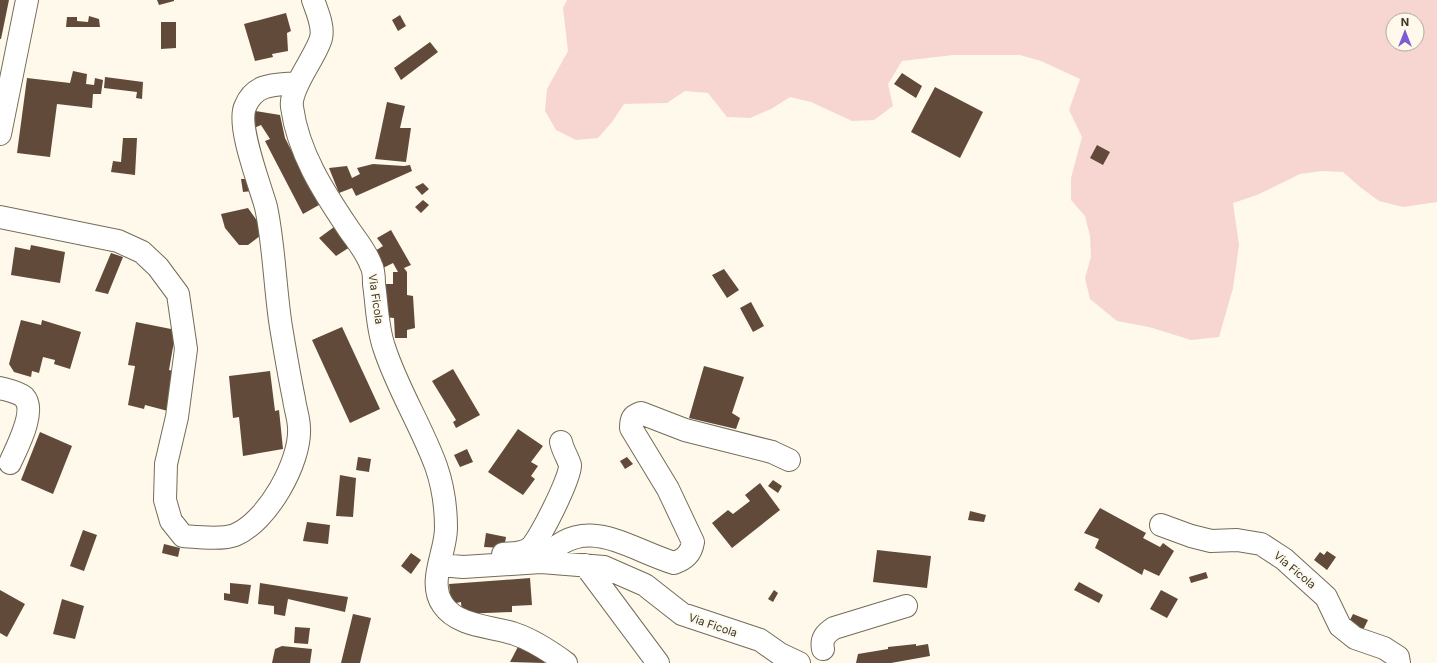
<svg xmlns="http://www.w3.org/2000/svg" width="1437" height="663" font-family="Inter,sans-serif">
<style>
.green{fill:#f7d6d1;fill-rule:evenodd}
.building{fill:#614a39}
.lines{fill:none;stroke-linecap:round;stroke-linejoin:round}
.minor-casing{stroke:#746c57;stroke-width:24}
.major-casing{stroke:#746c57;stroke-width:24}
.minor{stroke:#fff;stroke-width:22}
.major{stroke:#fff;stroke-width:22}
.labels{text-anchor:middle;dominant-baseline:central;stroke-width:4;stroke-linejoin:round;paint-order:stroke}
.street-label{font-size:11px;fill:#38352c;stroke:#fef9ea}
</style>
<rect width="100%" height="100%" fill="#fef9ea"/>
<path class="green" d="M567 0H1437V202L1403 207 1379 201 1360 187 1343 172 1322 171 1300 174 1257 195 1233 203 1239 245 1233 288 1219 337 1191 340 1149 327 1117 321 1090 299 1085 278 1091 257 1090 236 1085 216 1071 200V178L1082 137 1069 110 1080 79 1041 61 1020 55H953L902 61 888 84 893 106 874 120 852 121 811 102 790 97 771 109 750 118 727 117 708 93 685 91 667 103 624 104 612 122 598 138 576 140 556 130 545 111 547 89 568 51 563 8ZM1393 20H1417V44H1393Z"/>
<path class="building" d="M0 0H9L1 39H0Z
M157 0H174V1L159 5Z
M286 13 291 31 287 33 288 51 272 54 273 57 255 61 244 24Z
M400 15 406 26 398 31 392 20Z
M89 16 99 19 100 27H66L67 17H77V21L88 22Z
M161 22H176V48L161 49Z
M430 42 438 52 401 80 394 68Z
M73 71 87 74 86 84 94 85 95 78 103 80 101 94H93L92 108 57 104 50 157 17 153 27 78 70 83Z
M902 73 922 86 916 98 894 84Z
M105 77 143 82 142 99 136 98 137 92 104 88Z
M935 87 983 112 960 158 911 132Z
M387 102 405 106 400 128H411L406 162 375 159Z
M250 110 280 115 285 138 319 205 303 214 265 141 270 139 261 125 252 129Z
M123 138H137L135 175 111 172 113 161 121 162Z
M1097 145 1110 152 1103 165 1090 158Z
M373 164 404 166 410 165 412 171 356 196 352 188 339 193 329 168 347 166 352 178 360 174 357 168Z
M241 179H251L252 191 243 192Z
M423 183 429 189 422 195 415 187Z
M423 200 429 205 421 213 415 207Z
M248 208 265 232 248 245H239L225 228 221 214Z
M334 227 350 247 336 256 319 238Z
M391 230 411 265 404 268 407 272V295L413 296 415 328 407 330V338H395L394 318 384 317 383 284H393V272H398L393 263 383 268 375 251 383 246 377 238Z
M31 245 65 252 60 283 11 275 15 247 30 250Z
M111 253 123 257 108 294 95 291Z
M724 269 739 290 727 298 712 275Z
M751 302 764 326 753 332 740 308Z
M21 320 41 325 42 320 81 332 70 369 54 364 55 360 43 357 39 373 32 371 31 377 14 372 9 364Z
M136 322 176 330 169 370 173 371 168 411 145 405 144 409 128 405 135 366 128 365Z
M342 327 380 409 350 423 312 340Z
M704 366 744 377 732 413 740 418 736 429 689 418Z
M453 369 480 415 456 428 453 422 456 420 432 381Z
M270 371 275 411 279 410 283 449 243 456 239 417 233 418 229 376Z
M518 429 543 446 531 462 538 466 531 476 535 479 523 495 488 472Z
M40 432 72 446 53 494 21 480Z
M467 449 473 462 460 467 454 455Z
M358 457 371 459 369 472 356 470Z
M627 457 633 464 625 469 620 461Z
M340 475 356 478 353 517 336 516Z
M773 480 782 486 778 493 768 486Z
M760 483 780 510 732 548 712 523 728 510 733 514 750 501 745 495Z
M1100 508 1146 533 1143 538 1160 547 1163 543 1174 551 1159 576 1144 569 1142 575 1095 548 1099 539 1084 533Z
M970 511 986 515 984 522 968 520Z
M307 522 330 525 328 544 303 541Z
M83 530 97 535 84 571 70 566Z
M486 533 506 537 504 548 484 547Z
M164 544 180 548 178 557 162 553Z
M877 550 931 556 927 588 873 582Z
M1327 551 1336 557 1327 570 1314 560 1320 552 1324 555Z
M411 553 421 560 411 574 401 566Z
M1206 572 1208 578 1191 583 1189 577Z
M530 578 532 605 512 606V612L462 614 461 602 451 604 449 584Z
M1079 582 1103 595 1099 603 1074 590Z
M230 583 251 585 248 604 224 600V593L230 594Z
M260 583 348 597 345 612 288 599 285 616 274 614V606L258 604Z
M0 590 25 604 7 637 0 633Z
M774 590 778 593 773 602 768 599Z
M1161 590 1178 599 1167 618 1150 609Z
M62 599 84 606 75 639 53 634Z
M353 614 371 618 360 663H341Z
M1353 614 1368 620 1362 632 1347 626Z
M295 627 310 628 308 644 294 643Z
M521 641 547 658 544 663 510 662Z
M916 644V646L928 644 930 656 891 663H856L858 654 888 649V647Z
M282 646 312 649 310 663H272L275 649Z"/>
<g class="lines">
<defs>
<path id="minor" d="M313 0C317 11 324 27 321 38 316 57 289 88 292 107 298 152 323 191 348 228 356 240 366 251 371 265 374 270 374 278 374 284 377 304 377 327 384 347 397 388 421 425 436 466 443 486 446 507 446 528 446 553 427 582 443 605 458 627 492 626 515 634 533 640 551 652 566 663
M0 217 118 241 142 252 158 267 178 294 186 349 177 417 166 464 165 500 171 521 183 536C197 537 222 540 235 535 267 522 301 462 299 428 299 419 295 408 294 399 289 375 285 351 281 327 275 289 274 244 266 207 260 185 237 127 245 107 255 82 276 85 298 83
M0 388C7 390 18 392 24 397 37 411 16 449 10 463
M1161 525 1191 536 1211 541 1237 540 1261 544 1284 559 1326 597 1340 626 1355 638 1384 648 1398 657 1399 663
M503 554C512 553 522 554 530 548 538 543 572 475 570 465 568 458 563 451 561 442
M541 562C582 510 626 548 674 563 685 559 691 554 693 542L668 489 631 428C631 419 632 416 641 413L685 430 772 452 789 460
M440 565 463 567 541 562 604 567 645 585 682 614 760 640 780 654 799 663
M585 565 658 663
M823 649C821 639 825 634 834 628L906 606"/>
<path id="major" d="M0 134 27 0"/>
</defs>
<use href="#minor" class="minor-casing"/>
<use href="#major" class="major-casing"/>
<use href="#minor" class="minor"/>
<use href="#major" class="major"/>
</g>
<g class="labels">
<g class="street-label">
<text transform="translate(376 299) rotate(82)">Via Ficola</text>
<text transform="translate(1295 570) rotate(40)">Via Ficola</text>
<text transform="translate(713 625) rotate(19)">Via Ficola</text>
</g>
</g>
<g transform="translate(1405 32)"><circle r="19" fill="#fef9ea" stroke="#afab9e"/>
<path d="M0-3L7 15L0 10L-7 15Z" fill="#7c5bd5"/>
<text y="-6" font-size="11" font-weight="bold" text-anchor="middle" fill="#38352c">N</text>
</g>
</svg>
